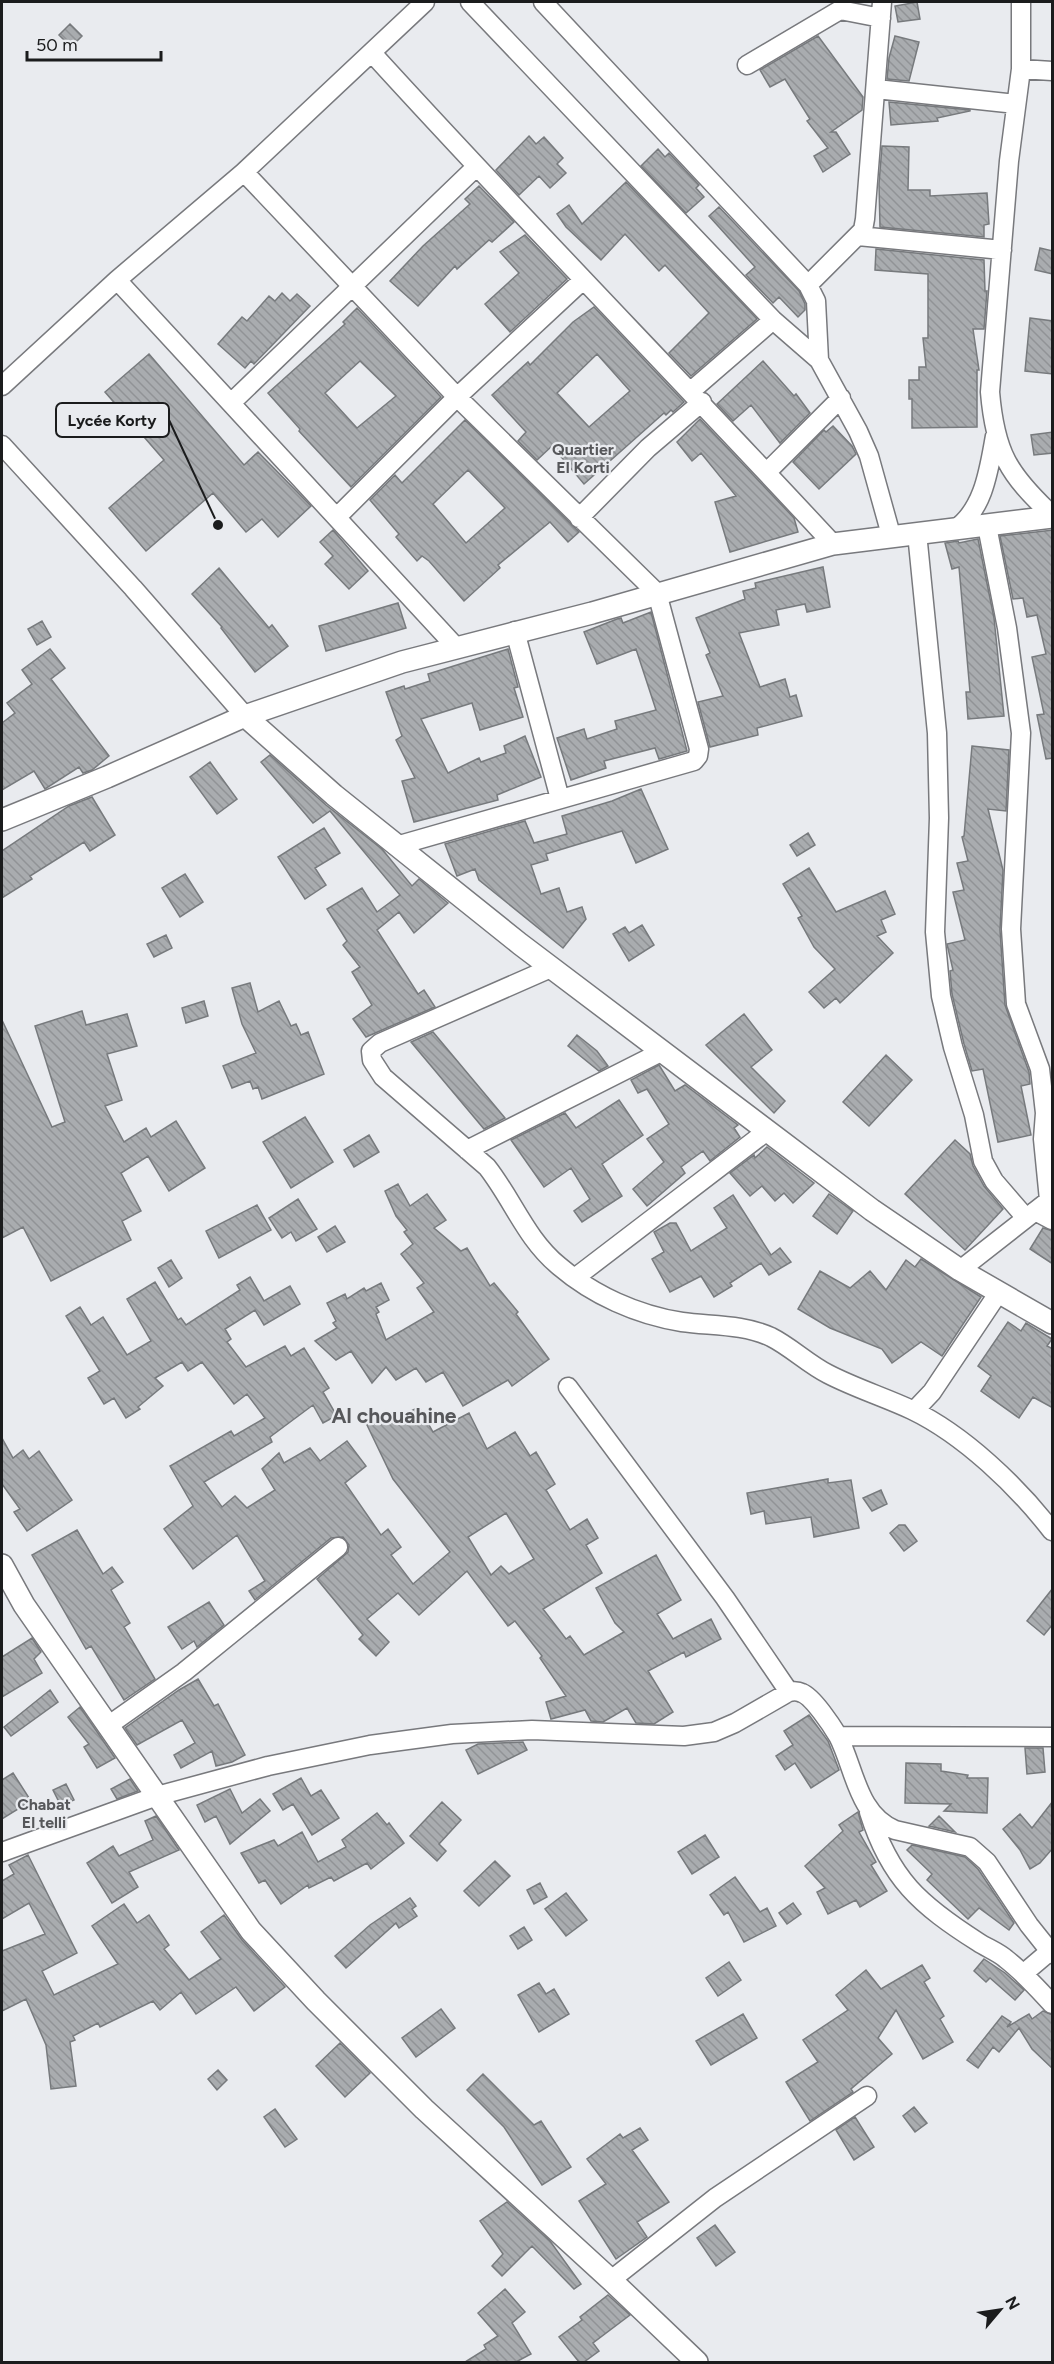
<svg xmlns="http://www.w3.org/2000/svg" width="1054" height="2364" font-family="Figtree,sans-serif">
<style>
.building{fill:url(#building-back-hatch);stroke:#777a7d;stroke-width:1.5;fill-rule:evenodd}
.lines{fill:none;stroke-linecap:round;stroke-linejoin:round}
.minor-casing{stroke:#78797d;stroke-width:21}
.tertiary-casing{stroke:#78797d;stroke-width:24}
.minor{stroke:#fff;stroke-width:18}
.tertiary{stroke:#fff;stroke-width:21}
.labels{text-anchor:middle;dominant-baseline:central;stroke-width:4.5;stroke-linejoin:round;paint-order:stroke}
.neighbourhood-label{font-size:16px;font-weight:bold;fill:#56575a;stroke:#e9ebef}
.district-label{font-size:21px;font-weight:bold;fill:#56575a;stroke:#e9ebef}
.leader{fill:none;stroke:#1b1c1d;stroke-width:2}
.callout-dot{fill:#1b1c1d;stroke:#e9ebef;stroke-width:2}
.callout{fill:#e9ebef;stroke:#1b1c1d;stroke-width:2}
.callout-label{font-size:16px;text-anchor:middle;font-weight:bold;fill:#1b1c1d}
</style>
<defs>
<pattern id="building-back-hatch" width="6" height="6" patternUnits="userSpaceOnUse" patternTransform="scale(1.5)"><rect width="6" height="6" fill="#a9acaf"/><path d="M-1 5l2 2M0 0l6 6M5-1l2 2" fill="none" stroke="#919396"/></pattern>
</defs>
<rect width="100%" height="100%" fill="#e9ebef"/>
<path class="building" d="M917 2 920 19 898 22 895 6Z
M70 24 82 36 71 47 59 35Z
M818 36 863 97 862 110 831 132H836L850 154 823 172 814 156 828 148 807 121 810 119 785 79 770 87 760 70Z
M895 36 919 42 909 81 887 79 889 58Z
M889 102 970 110V111L937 118 938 121 891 125Z
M529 136 536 144 544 137 563 158 557 164 566 173 550 188 539 176 519 195 496 170Z
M882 146 909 147 908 190H930V196L987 193 989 224 984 225V237L880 227 879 184Z
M658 149 665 157 669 153 699 185 696 188 704 197 686 213 641 166Z
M626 182 757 319 691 376 669 353 709 313 665 265 659 271 625 234 601 260 566 227 557 214 569 205 582 224Z
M479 186 514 222 492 242 489 240 457 269 455 266 418 306 390 281 423 246 470 204 465 199Z
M719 207 799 291 805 304V310L798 317 779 297 773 303 746 275 755 267 709 216Z
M525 235 567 279 510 332 485 304 519 273 500 252Z
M1040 248 1053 251V274L1035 270Z
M876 249 984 260 985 291H987L984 329H973L979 370H977V427L912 428V399H909V380H919V367H926L923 338H928V274L875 270Z
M282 293 290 301 297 294 310 306 254 364 251 361 245 368 218 344 242 317 247 321 269 296 275 301Z
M594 307 684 402 673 412 671 410 666 415 664 413 584 484 552 446 537 460 518 441 526 432 492 395 528 362 530 365 573 322ZM597 354 630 391 589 427 557 393Z
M357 308 441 397 351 487 299 431 300 429 268 393 345 324 343 322ZM360 361 396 396 357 428 325 393Z
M1030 318 1053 321V374L1025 371Z
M149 354 244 465 258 452 311 506 278 537 262 519 246 532 213 493 146 551 109 508 164 460 105 392Z
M763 361 794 396 796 394 810 413 780 443 751 405 733 421 717 404Z
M700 419 794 518 798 532 730 552 715 502 736 496 701 453 692 461 677 442Z
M465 420 579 532 568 542 550 522 498 565 500 568 464 601 429 561 422 556 417 561 396 537 399 534 370 500 395 475 402 483ZM468 470 505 508 466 543 433 504Z
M833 426 852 446 856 454 819 489 793 462 824 430 826 432Z
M1053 432V453L1034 455 1031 435Z
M333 530 368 571 349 589 325 564 333 556 320 542Z
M1053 530V758L1046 759 1037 715 1044 714 1032 657 1046 654 1037 615 1027 617 1023 598 1013 599 1000 536Z
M978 539 994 618 1004 716 968 719 966 692H970L959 567 952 569 945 543 958 541 959 543Z
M823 567 830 607 807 612 805 604 776 610 779 625 739 633 760 687 785 679 790 697 796 695 802 716 757 728 758 735 710 747 698 702 723 696 706 655 710 653 696 618 745 599 743 591 756 588 755 583Z
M219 568 269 628 272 625 288 646 255 672 221 628 222 627 192 594Z
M398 603 406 628 326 651 319 626Z
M651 612 687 751 659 759 655 748 604 761 606 768 571 780 557 738 584 729 587 739 617 729 615 721 656 710 636 649 597 664 584 632 617 619 621 618 623 623Z
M42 621 51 637 37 645 28 629Z
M50 649 65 668 51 679 109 756 92 770 83 773 79 767 45 789 34 771 2 790V723L15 713 7 703 32 684 22 670Z
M508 649 518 687 514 688 523 717 480 730 472 703 421 719 448 773 479 758 481 762 506 753 504 746 525 736 541 777 497 795 498 800 414 822 402 781 415 778 396 740 402 736 386 692 404 686 405 689 430 681 428 674Z
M972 746 1009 750 1006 811 988 809 1003 870 1000 930 1005 1005 1029 1072 1030 1084 1021 1086 1031 1135 998 1142 983 1069 972 1071 964 1044 952 994 950 971 953 970 947 944 965 940 953 892 964 890 957 863 968 861 962 837 964 836Z
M270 755 326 805 382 849 412 886 419 879 448 903 414 933 399 912 377 930 418 994 424 990 435 1007 366 1037 353 1019 372 1005 352 972 360 967 343 945 347 941 327 909 362 888 377 912 400 895 330 811 313 823 261 762Z
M210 762 237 799 217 814 190 777Z
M641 789 668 849 636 863 622 831 546 854 548 860 531 865 541 894 559 888 567 912 582 907 586 919 563 948 479 880 475 869 457 876 445 844 525 821 534 843 567 834 562 816 612 801Z
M92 797 115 835 90 851 84 842 30 876 32 879 2 898V851L69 806Z
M324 828 340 853 315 868 326 885 305 899 278 857Z
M808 833 815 845 797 856 790 845Z
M809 868 836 912 885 891 895 914 881 920 886 932 877 936 893 953 840 1003 836 998 824 1008 809 992 835 969 814 947 798 918 802 916 783 884Z
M185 874 203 902 180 917 162 888Z
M642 925 654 945 629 961 613 934 625 927 629 933Z
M166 935 172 948 154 957 147 944Z
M250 983 258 1012 279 1001 291 1026 296 1024 301 1035 308 1032 324 1074 262 1099 258 1087 253 1089 250 1081 232 1088 223 1066 256 1053 242 1024 232 988Z
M204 1001 208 1016 186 1023 182 1008Z
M82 1011 86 1025 127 1014 137 1046 107 1054 122 1100 105 1106 124 1142 146 1128 151 1137 176 1121 205 1168 169 1191 148 1156 121 1173 141 1211 122 1221 131 1240 51 1281 23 1227 2 1238V1020L52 1127 65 1122 35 1026Z
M744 1014 772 1050 751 1067 785 1101 774 1113 706 1045Z
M433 1032 505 1118 484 1129 411 1042Z
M577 1035 597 1051 608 1066 599 1071 568 1046Z
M886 1055 912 1080 869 1126 843 1102Z
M659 1065 675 1091 685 1085 738 1125 734 1128 740 1137 710 1161 703 1151 681 1167 685 1173 647 1206 633 1189 664 1162 647 1139 669 1124 647 1089 638 1093 631 1080Z
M619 1100 643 1135 602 1164 622 1196 582 1222 574 1211 590 1199 571 1168 544 1187 511 1140 565 1113 576 1128Z
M305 1117 333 1162 291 1188 263 1142Z
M369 1135 379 1152 354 1167 344 1150Z
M955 1140 970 1154 973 1166 984 1186 1003 1209 965 1250 905 1194Z
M767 1147 814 1183 793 1203 784 1193 775 1201 762 1186 750 1196 730 1173 754 1155 755 1158Z
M398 1184 410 1206 427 1194 446 1220 434 1228 461 1251 467 1248 490 1286 494 1283 518 1312 516 1314 549 1359 512 1386 508 1380 463 1406 443 1372 426 1382 416 1368 396 1380 386 1367 372 1383 351 1351 336 1360 315 1341 337 1328 333 1323 336 1321 327 1303 345 1294 347 1299 364 1288 366 1291 381 1283 389 1300 376 1307 379 1312 376 1314 386 1340 434 1312 417 1288 424 1283 401 1254 413 1244 404 1232 407 1230 396 1216 385 1191Z
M829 1194 853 1211 837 1234 813 1216Z
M733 1195 771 1255 780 1248 791 1262 769 1275 761 1263 730 1283 732 1286 714 1297 701 1276 670 1292 652 1259 664 1252 654 1232 670 1223H676L691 1251 727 1228 714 1208Z
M298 1199 317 1229 296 1241 291 1232 282 1238 269 1218Z
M257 1205 271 1230 219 1258 206 1231Z
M335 1226 345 1242 327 1252 318 1237Z
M1043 1228 1053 1231V1264L1030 1249Z
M921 1259 981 1297 942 1356 921 1342 892 1363 882 1349 830 1328 798 1309 820 1271 850 1288 870 1271 886 1290 906 1260 915 1267Z
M171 1260 182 1278 169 1287 158 1268Z
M250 1277 264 1301 290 1286 300 1304 264 1325 255 1310 225 1329 231 1339 227 1342 246 1367 285 1346 291 1356 304 1348 329 1388 323 1392 334 1411V1417L323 1423 313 1405 270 1437 272 1442 204 1482 222 1507 235 1496 247 1508 275 1490 262 1469 279 1453 284 1463 310 1448 320 1461 347 1441 366 1466 345 1483 381 1535 388 1529 401 1547 391 1555 413 1584 450 1552 393 1479 367 1425 380 1415 385 1424 419 1407 433 1432 469 1413 487 1449 515 1432 530 1456 536 1452 555 1484 546 1490 570 1530 587 1519 598 1538 586 1545 602 1573 543 1609 566 1639 570 1636 584 1655 624 1632 615 1623 596 1588 656 1555 681 1600 657 1614 673 1639 711 1619 721 1639 686 1657 684 1652 648 1671 673 1712 654 1724 636 1723 627 1708 603 1722 591 1721 585 1710 551 1719 546 1702 566 1696 540 1658 542 1656 515 1621 508 1626 467 1571 419 1615 398 1593 367 1619 389 1642 376 1656 359 1639 363 1635 317 1579 348 1552 349 1545 343 1537 331 1538 255 1600 249 1591 265 1581 237 1535 193 1569 164 1529 193 1506 170 1466 231 1431 234 1436 265 1418 247 1394 234 1404 202 1362 188 1371 182 1362 155 1378 163 1386 138 1407 140 1409 126 1418 114 1398 104 1404 88 1378 100 1371 66 1316 80 1307 91 1325 103 1317 127 1355 151 1341 127 1299 155 1282 178 1320 181 1318 186 1325 240 1290 237 1285ZM506 1513 534 1559 509 1574 501 1566 491 1575 468 1537Z
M1008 1322 1021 1331 1026 1323 1052 1339 1047 1346 1053 1349V1408L1033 1397 1019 1418 981 1391 991 1376 978 1366Z
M2 1438 13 1458 23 1450 29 1459 39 1451 72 1500 27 1531 14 1512 20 1509 2 1484Z
M828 1479V1483L851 1480 859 1528 814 1537 811 1517 766 1524 764 1511 751 1514 747 1493Z
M881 1490 887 1504 872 1511 863 1498Z
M899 1525H905L917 1541 904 1551 890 1533Z
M77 1530 103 1574 112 1567 123 1582 111 1590 130 1623 124 1627 155 1679 124 1700 91 1646 86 1649 32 1555Z
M1053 1588V1624L1044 1635 1027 1621Z
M209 1602 224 1625 197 1647 194 1641 182 1649 168 1627Z
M32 1638 41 1652 34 1659 42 1673 2 1697V1657Z
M198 1679 214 1706 218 1704 245 1755 232 1762 216 1766 212 1751 181 1768 174 1755 195 1743 182 1720 137 1745 125 1728 179 1690Z
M50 1690 58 1702 11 1736 4 1727Z
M80 1707 115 1758 97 1768 84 1747 89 1744 68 1717Z
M809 1715 828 1741 839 1770 811 1788 795 1763 785 1770 776 1756 793 1745 784 1731Z
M523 1742 527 1750 478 1774 466 1750 478 1744Z
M1025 1748H1043L1045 1772 1027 1774Z
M906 1763 941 1764V1771L968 1775 967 1778H988L987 1813 944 1811 951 1804 905 1803Z
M13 1773 31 1801 2 1819V1780Z
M301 1778 311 1796 321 1790 339 1818 312 1835 293 1804 283 1810 273 1794Z
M130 1779 138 1791 117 1799 111 1789Z
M66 1784 74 1800 61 1806 53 1790Z
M230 1789 242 1813 260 1799 270 1811 230 1844 216 1816 205 1822 197 1805Z
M1053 1801V1848L1040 1863 1030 1869 1020 1850 1003 1829 1020 1814 1032 1828Z
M442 1802 461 1820 439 1844 446 1851 437 1861 410 1836Z
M858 1812 863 1830 859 1832 876 1862 871 1865 887 1891 860 1907 856 1900 828 1914 817 1892 825 1888 805 1866 843 1831 839 1825Z
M377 1813 387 1825 389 1823 404 1843 371 1869 367 1863 334 1881 331 1877 309 1888 308 1885 281 1904 265 1880 259 1883 241 1853 274 1840 278 1846 302 1832 318 1862 346 1847 342 1840Z
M156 1816 179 1850 129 1872 138 1887 112 1903 87 1863 113 1846 119 1856 153 1840 145 1821Z
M939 1816 955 1832 929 1826Z
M705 1835 719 1857 692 1874 678 1852Z
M912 1845 965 1857 978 1869 1014 1923 1009 1930 979 1908 968 1919 927 1880 932 1874 907 1850Z
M28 1855 77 1953 42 1971 54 1995 118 1964 92 1926 124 1904 137 1923 149 1915 169 1945 164 1949 189 1980 221 1959 201 1932 224 1915 242 1940 285 1987 254 2011 236 1987 196 2014 181 1992 160 2010 153 2001 100 2027 98 2023 73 2036 75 2040 70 2042 76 2086 51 2089 46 2045 26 1999 2 2011V1951L45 1934 29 1903 2 1919V1881L14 1874 9 1865Z
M495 1861 510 1876 479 1906 464 1891Z
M735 1877 760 1912 767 1908 776 1926 744 1942 728 1912 724 1915 710 1895Z
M540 1883 547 1897 534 1904 527 1890Z
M566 1893 587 1920 566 1936 545 1909Z
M410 1898 416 1906 412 1909 417 1916 399 1928 396 1923 346 1968 335 1956 370 1925Z
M793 1903 801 1914 787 1924 779 1913Z
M524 1927 532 1940 518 1949 510 1936Z
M984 1959 1005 1973 1024 1990 1015 2000 990 1978 986 1982 974 1971Z
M729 1962 741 1980 718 1996 706 1978Z
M922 1965 930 1978 924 1982 944 2016 940 2019 953 2042 923 2059 896 2010 878 2038 892 2054 851 2089 853 2092 810 2121 786 2082 818 2062 803 2040 848 2010 836 1995 866 1970 881 1989Z
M539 1983 546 1994 554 1989 569 2014 539 2032 518 1995Z
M441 2009 455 2028 416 2057 402 2038Z
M1043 2011 1053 2015V2069L1032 2049 1019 2028 999 2052 993 2047 978 2068 967 2060 1002 2016 1011 2022 1007 2027 1029 2014 1032 2019Z
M743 2014 757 2038 711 2065 696 2041Z
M340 2043 370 2073 345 2097 316 2066Z
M218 2070 227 2080 217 2090 208 2079Z
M483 2074 534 2125 541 2121 571 2167 542 2185 504 2127 467 2090Z
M914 2107 927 2123 915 2132 903 2116Z
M275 2109 297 2139 285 2147 264 2117Z
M855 2117 874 2147 854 2160 836 2130Z
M640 2128 648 2140 632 2150 669 2202 637 2222 647 2237 616 2259 579 2201 606 2184 587 2159 620 2134 623 2138Z
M507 2202 550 2241 581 2284 574 2289 532 2246 502 2276 492 2266 503 2254 480 2221Z
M715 2225 735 2252 716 2266 697 2238Z
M505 2289 525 2312 512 2323 531 2354 516 2362H465L486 2349 484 2345 498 2336 478 2313Z
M608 2295 630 2315 593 2343 599 2351 584 2362H579L559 2337 582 2320 580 2317Z"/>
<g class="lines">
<defs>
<path id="minor" d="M470 2 773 320 819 360
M543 2 808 285 816 301 819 360 858 431 869 456 891 535
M1021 2V69L1009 161 990 392C995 452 1008 474 1052 515
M372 53C523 219 680 379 833 544
M747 65 840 10 881 18
M1021 69 1052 71
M876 89 1016 104
M244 172 457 397 657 593 699 749 698 756 694 761 396 846
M858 236 1002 250
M117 280 456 647
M808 285 863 230 865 219 882 2
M2 386 117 280 244 172 425 2
M691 391 773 320
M231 403 476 167
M2 445 133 588 245 716
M767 472 841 398
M337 517 457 397 583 280
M579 518 648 448 702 402
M987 526 1007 628 1021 733 1011 929 1016 1004 1040 1069 1045 1113 1043 1139 1049 1200
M954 530C984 510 989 469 995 436
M917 533 937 733 939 818 935 932 941 996 953 1047 974 1115 983 1161 994 1181 1026 1218
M515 631 560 799
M551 968 380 1043 371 1051 372 1060 383 1077 487 1167C513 1200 526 1239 559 1266 593 1295 637 1315 682 1322 711 1326 743 1324 771 1337 791 1347 808 1364 828 1374 855 1388 884 1397 912 1410 964 1435 1017 1486 1052 1531
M467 1150 661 1052
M1035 1211 1052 1220
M960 1270 1052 1198
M576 1277 767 1131
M568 1387 725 1598 789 1692
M914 1411 932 1392 999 1292
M109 1725 184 1672 338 1547
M838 1736 1052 1737
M869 1812C890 1879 920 1905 978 1942 987 1948 998 1952 1006 1959 1023 1972 1038 1989 1052 2004
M2 1852 157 1796 268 1766 370 1745 452 1734 532 1730 684 1736 714 1732 735 1723 789 1692C793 1691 798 1691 802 1693 813 1697 832 1726 838 1736 855 1769 857 1814 895 1830L970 1847 987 1862 1029 1925 1052 1954
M1023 1974 1050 1951
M611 2280 715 2198 867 2096"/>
<path id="tertiary" d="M245 716 334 795 520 944 872 1210 960 1270 1052 1323
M2 820 107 777 245 716 402 662 592 613 833 544 1052 517
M2 1565 24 1605 251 1931 316 2001 424 2109 611 2280 697 2362"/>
</defs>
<use href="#minor" class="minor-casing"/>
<use href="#tertiary" class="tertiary-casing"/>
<use href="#minor" class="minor"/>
<use href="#tertiary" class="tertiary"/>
</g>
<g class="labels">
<g class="neighbourhood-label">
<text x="583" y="449">Quartier<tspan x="583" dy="18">El Korti</tspan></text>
<text x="44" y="1804">Chabat<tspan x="44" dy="18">El telli</tspan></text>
</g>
<g class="district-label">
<text x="394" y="1415">Al chouahine</text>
</g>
</g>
<path class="leader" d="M218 525L169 420"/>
<circle class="callout-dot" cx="218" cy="525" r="6"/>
<rect class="callout" x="56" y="403" width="113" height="34" rx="6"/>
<g class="callout-label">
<text x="112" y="426">Lycée Korty</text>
</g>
<rect width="1054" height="2364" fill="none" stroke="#1b1c1d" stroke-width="6"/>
<g transform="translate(1000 2310) rotate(61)" stroke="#e9ebef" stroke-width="4.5" paint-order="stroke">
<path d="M0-4.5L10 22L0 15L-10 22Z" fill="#1b1c1d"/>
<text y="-9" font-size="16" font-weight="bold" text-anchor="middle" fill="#1b1c1d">N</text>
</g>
<path d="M27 51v9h134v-9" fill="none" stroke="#1b1c1d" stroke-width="3"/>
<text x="36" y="51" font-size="18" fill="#1b1c1d" stroke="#e9ebef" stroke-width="4.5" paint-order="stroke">50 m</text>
</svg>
